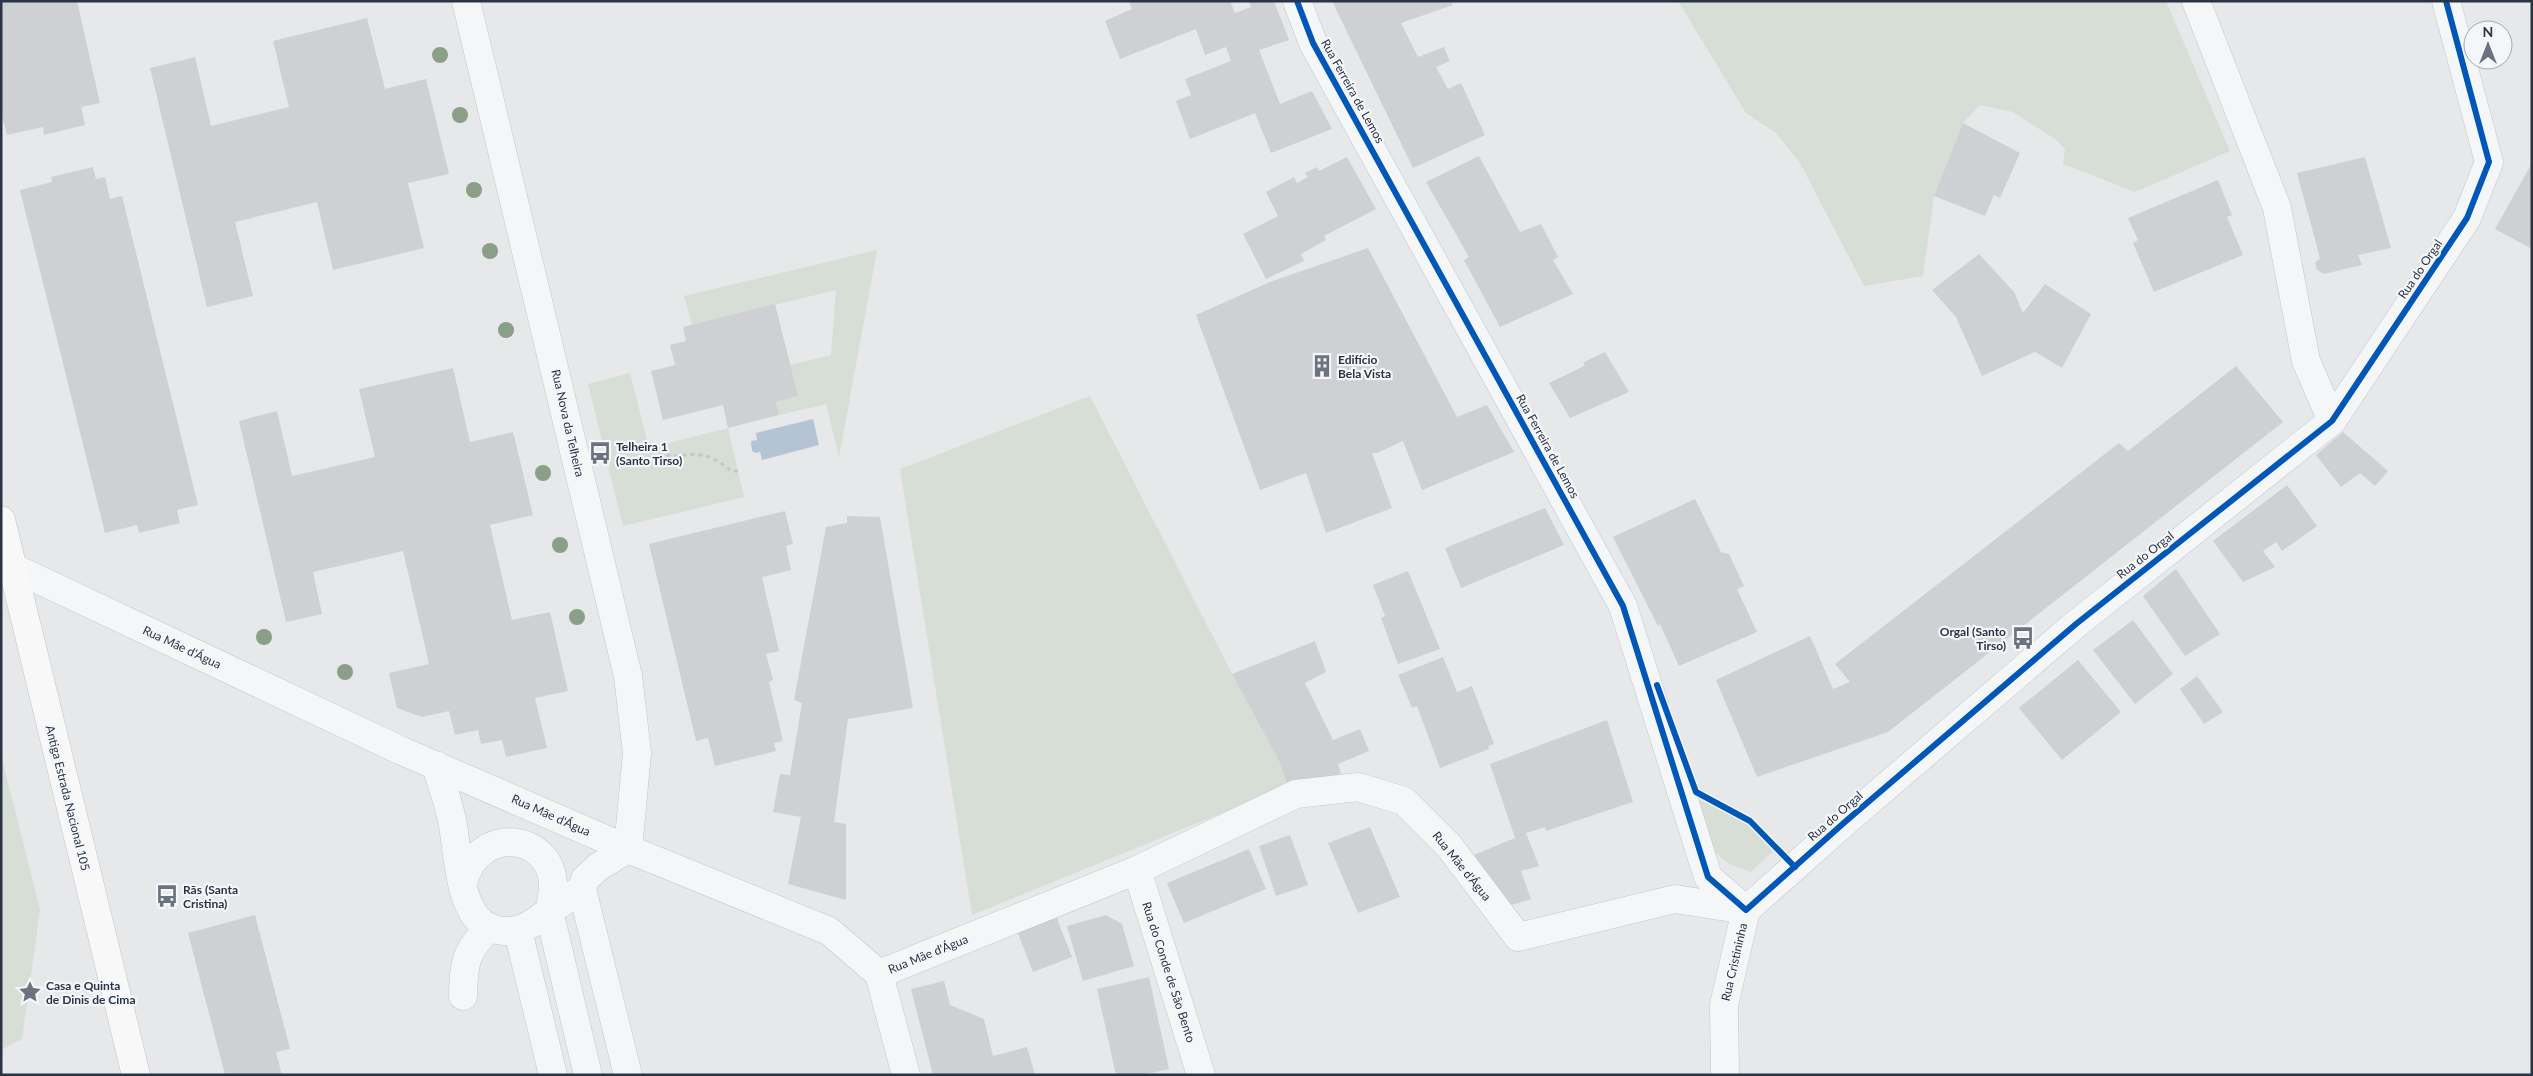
<svg xmlns="http://www.w3.org/2000/svg" width="2533" height="1076" font-family="Lato,sans-serif">
<style>
.green{fill:#d6ded6}
.water{fill:#b4c4d5}
.building{fill:#ced0d3}
.lines{fill:none;stroke-linecap:round;stroke-linejoin:round}
.minor-casing{stroke:#c4c6c8;stroke-width:29}
.major-casing{stroke:#c2c5c8;stroke-width:29}
.path{stroke:#c5c6ca;stroke-width:3;stroke-dasharray:4 4;stroke-linecap:butt}
.minor{stroke:#f5f6f7;stroke-width:28}
.major{stroke:#f8f8f8;stroke-width:28}
.cycleway-casing{stroke:#f4f6f9;stroke-width:9}
.cycleway{stroke:#0057b8;stroke-width:6}
.tree{fill:#8a9e88}
.labels{text-anchor:middle;dominant-baseline:central;stroke-width:4.5;stroke-linejoin:round;paint-order:stroke}
.street-label{font-size:12px;fill:#2b3445;stroke:#f4f6f9}
.poi-label{font-size:12px;font-weight:bold;fill:#2b3445;stroke:#f4f6f9;text-anchor:start}
</style>
<rect width="100%" height="100%" fill="#e6e8ea"/>
<path class="green" d="M1678 1H2166L2230 151 2135 192 2063 164 2065 149 2055 139 2013 112 1980 105 1963 123 1934 196 1923 276 1864 286 1800 163 1776 133 1746 113Z
M877 250 839 457 826 404 779 415 776 402 798 396 790 365 831 355 836 290 692 325 684 296Z
M630 373 649 448 728 428 744 497 623 526 588 384Z
M1090 396 1232 674 1279 761 1288 786 972 915 900 469Z
M1 755 40 910 22 1039 1 1050Z
M1694 797 1746 823 1774 850 1751 872 1730 864 1711 850Z"/>
<path class="water" d="M813 419 819 445 762 460 760 452 755 453 752 451 751 441 757 440 756 433Z"/>
<path class="building" d="M1 1H77L100 103 81 107 85 125 44 135 43 127 7 135 1 112Z
M1129 1H1230L1235 13 1251 7 1249 1H1274L1289 40 1259 50 1280 104 1312 91 1332 129 1271 153 1255 113 1190 139 1176 101 1191 95 1185 79 1231 61 1226 47 1205 55 1196 29 1120 59 1105 21 1132 9Z
M1332 1H1451L1453 5 1401 23 1418 57 1444 47 1450 61 1436 67 1448 89 1461 83 1485 135 1413 168Z
M367 18 385 89 426 79 449 174 408 183 424 248 333 270 317 202 235 222 253 296 207 307 150 68 195 57 211 126 289 107 273 41Z
M1963 123 2020 153 2000 198 1994 195 1985 216 1934 196Z
M1479 156 1520 232 1541 224 1558 257 1553 260 1573 294 1500 327 1464 260 1469 257 1426 182Z
M1347 157 1376 209 1324 236 1326 240 1301 254 1304 261 1266 279 1243 234 1278 216 1266 192 1294 177 1297 183 1308 177 1305 173 1317 167 1319 171Z
M2365 157 2391 248 2358 255 2362 265 2324 274 2317 270 2315 263 2320 258 2297 173Z
M2532 163V249L2495 229Z
M93 167 96 179 105 177 110 199 122 196 198 505 177 510 180 523 139 533 137 525 105 533 20 190 52 182 51 177Z
M2218 180 2232 215 2227 217 2243 255 2154 292 2133 243 2138 240 2128 218Z
M1368 248 1457 417 1487 405 1514 452 1422 490 1403 441 1377 453H1372L1392 508 1326 533 1306 473 1260 490 1196 315 1270 282Z
M1979 254 2014 292 2023 313 2045 284 2091 314 2062 368 2035 352 1982 376 1956 317 1932 290Z
M775 304 798 396 776 402 779 415 728 428 723 405 663 420 651 371 675 365 670 345 686 341 683 327Z
M1605 352 1629 392 1570 418 1549 383 1584 366V362Z
M2236 366 2283 422 1888 732 1757 777 1716 680 1810 636 1833 689 1850 682 1835 664 2119 443 2128 451Z
M453 368 470 442 513 432 533 515 490 525 512 620 550 612 568 691 535 698 547 748 506 757 502 740 481 744 478 730 455 735 449 711 422 717 397 708 389 673 429 664 403 551 313 572 322 614 286 622 239 421 277 411 292 476 375 457 359 389Z
M2343 432 2388 471 2375 486 2360 473 2341 487 2316 455Z
M2287 485 2317 526 2282 551 2276 542 2263 551 2275 567 2243 582 2213 541Z
M1695 499 1721 552 1729 554 1744 586 1737 589 1757 632 1679 666 1660 624 1658 626 1613 537Z
M1545 508 1564 545 1461 588 1445 548Z
M785 511 793 544 786 546 791 570 762 577 779 651 766 654 773 680 769 682 783 741 774 743 776 751 715 766 708 738 696 741 649 544Z
M847 516 880 517 913 708 848 719 834 822 846 824V900L788 884 801 817 773 812 780 774 790 775 802 703 794 700 826 527 847 523Z
M2176 569 2220 634 2185 656 2143 596Z
M1408 571 1440 649 1398 664 1381 618 1385 616 1373 585Z
M2133 620 2173 674 2135 704 2093 650Z
M1315 641 1326 672 1305 683 1333 740 1360 729 1369 751 1338 764 1341 774 1288 786 1279 761 1232 674Z
M1443 657 1457 692 1472 686 1494 744 1488 746 1489 749 1440 768 1417 706 1412 708 1398 675Z
M2078 660 2121 712 2062 760 2019 708Z
M2197 676 2223 712 2204 724 2180 689Z
M1607 720 1633 802 1546 831 1545 827 1526 833 1539 866 1521 871 1531 899 1505 907 1469 857 1515 838 1490 764Z
M1370 827 1400 897 1358 913 1328 843Z
M1290 835 1308 885 1276 896 1259 846Z
M1249 849 1266 889 1184 923 1167 883Z
M255 915 290 1049 276 1052 282 1075H225L188 933Z
M1106 915 1122 924 1134 966 1083 981 1067 926Z
M1056 916 1072 957 1033 972 1017 931Z
M1149 977 1169 1069 1142 1075H1116L1097 989Z
M944 981 950 1005 984 1019 993 1056 1027 1047 1035 1075H933L911 989Z"/>
<g class="lines">
<defs>
<path id="minor" d="M466 1 628 676 637 753 628 849
M1297 1 1313 43 1623 606 1708 877 1746 910
M2196 1 2277 208 2306 361 2332 421
M12 567 402 751 628 849 829 931 879 974
M436 765C441 783 448 802 452 820 459 853 457 922 497 930 519 934 532 925 549 911 551 903 553 894 553 885 552 834 478 823 463 883
M1137 870 1201 1075
M582 889 628 1075
M1746 910 1846 821 2076 624 2332 421 2467 218 2489 162 2446 1
M518 931 553 1075
M879 974 1137 870 1296 794 1358 787 1404 801 1449 846 1518 937 1675 899 1746 910
M879 974 906 1075
M463 996C464 961 465 953 489 927
M588 1075 549 911 582 889 585 879 598 867 628 849
M1725 1075 1724 1005 1746 910"/>
<path id="major" d="M1 520 136 1075"/>
</defs>
<use href="#minor" class="minor-casing"/>
<use href="#major" class="major-casing"/>
<path class="path" d="M654 446C663 463 685 452 701 455 713 457 722 463 731 471H738"/>
<use href="#minor" class="minor"/>
<use href="#major" class="major"/>
<defs>
<path id="cycleway" d="M1297 1 1313 43 1623 606 1708 877 1746 910 1846 821 2076 624 2332 421 2467 218 2489 162 2446 1
M1657 685 1696 792 1750 821 1795 867"/>
</defs>
<use href="#cycleway" class="cycleway-casing"/>
<use href="#cycleway" class="cycleway"/>
</g>
<g class="tree">
<circle cx="440" cy="55" r="8"/>
<circle cx="460" cy="115" r="8"/>
<circle cx="474" cy="190" r="8"/>
<circle cx="490" cy="251" r="8"/>
<circle cx="506" cy="330" r="8"/>
<circle cx="543" cy="473" r="8"/>
<circle cx="560" cy="545" r="8"/>
<circle cx="577" cy="617" r="8"/>
<circle cx="264" cy="637" r="8"/>
<circle cx="345" cy="672" r="8"/>
</g>
<defs>
<symbol id="building-bare" viewBox="-9 -9 18 18"><path d="M-4-6H4V6H1V3H-1V6H-4ZM-2.5-4.3h1.7v1.8h-1.7ZM.8-4.3h1.7v1.8H.8ZM-2.5-1h1.7V.8h-1.7ZM.8-1h1.7V.8H.8Z" fill="#6c737f" stroke="#f4f6f9" stroke-width="2.5" paint-order="stroke"/></symbol>
<symbol id="bus-bare" viewBox="-9 -9 18 18"><path d="M-5-6H5V4H4V6H2V4H-2V6H-4V4H-5ZM-3.5-4V0h7V-4ZM-3.5 1.2v1.5H-2V1.2ZM2 1.2v1.5H3.5V1.2Z" fill="#6c737f" stroke="#f4f6f9" stroke-width="2.5" paint-order="stroke"/></symbol>
<symbol id="sight-bare" viewBox="-9 -9 18 18"><path d="M0-6L1.8-2.2L6-1.7L2.9 1.2L3.7 5.4L0 3.3L-3.7 5.4L-2.9 1.2L-6-1.7L-1.8-2.2Z" fill="#6c737f" stroke="#f4f6f9" stroke-width="2.5" paint-order="stroke"/></symbol>
</defs>
<g fill-rule="evenodd">
<use href="#building-bare" x="1306" y="350" width="32" height="32"/>
<use href="#bus-bare" x="584" y="437" width="32" height="32"/>
<use href="#bus-bare" x="2007" y="622" width="32" height="32"/>
<use href="#bus-bare" x="151" y="880" width="32" height="32"/>
<use href="#sight-bare" x="14" y="976" width="32" height="32"/>
</g>
<g class="labels">
<g class="street-label">
<text transform="translate(1353 91) rotate(61)">Rua Ferreira de Lemos</text>
<text transform="translate(2420 269) rotate(-56)">Rua do Orgal</text>
<text transform="translate(568 423) rotate(77)">Rua Nova da Telheira</text>
<text transform="translate(1548 446) rotate(61)">Rua Ferreira de Lemos</text>
<text transform="translate(2145 555) rotate(-38)">Rua do Orgal</text>
<text transform="translate(182 647) rotate(25)">Rua Mãe d'Água</text>
<text transform="translate(68 798) rotate(76)">Antiga Estrada Nacional 105</text>
<text transform="translate(551 815) rotate(24)">Rua Mãe d'Água</text>
<text transform="translate(1835 816) rotate(-41)">Rua do Orgal</text>
<text transform="translate(1462 866) rotate(51)">Rua Mãe d'Água</text>
<text transform="translate(928 954) rotate(-22)">Rua Mãe d'Água</text>
<text transform="translate(1734 962) rotate(-77)">Rua Cristininha</text>
<text transform="translate(1169 972) rotate(72)">Rua do Conde de São Bento</text>
</g>
<g class="poi-label">
<text x="1338" y="359">Edifício<tspan x="1338" dy="14">Bela Vista</tspan></text>
<text x="616" y="446">Telheira 1<tspan x="616" dy="14">(Santo Tirso)</tspan></text>
<text x="2006" y="631" text-anchor="end">Orgal (Santo<tspan x="2006" dy="14">Tirso)</tspan></text>
<text x="183" y="889">Rãs (Santa<tspan x="183" dy="14">Cristina)</tspan></text>
<text x="46" y="985">Casa e Quinta<tspan x="46" dy="14">de Dinis de Cima</tspan></text>
</g>
</g>
<rect width="2533" height="1076" fill="none" stroke="#2b3445" stroke-width="5"/>
<g transform="translate(2488 45)"><circle r="24" fill="#f4f6f9" stroke="#a4a8b1"/>
<path d="M0-4L9 19L0 12L-9 19Z" fill="#6c737f"/>
<text y="-8" font-size="14" font-weight="bold" text-anchor="middle" fill="#2b3445">N</text>
</g>
</svg>
